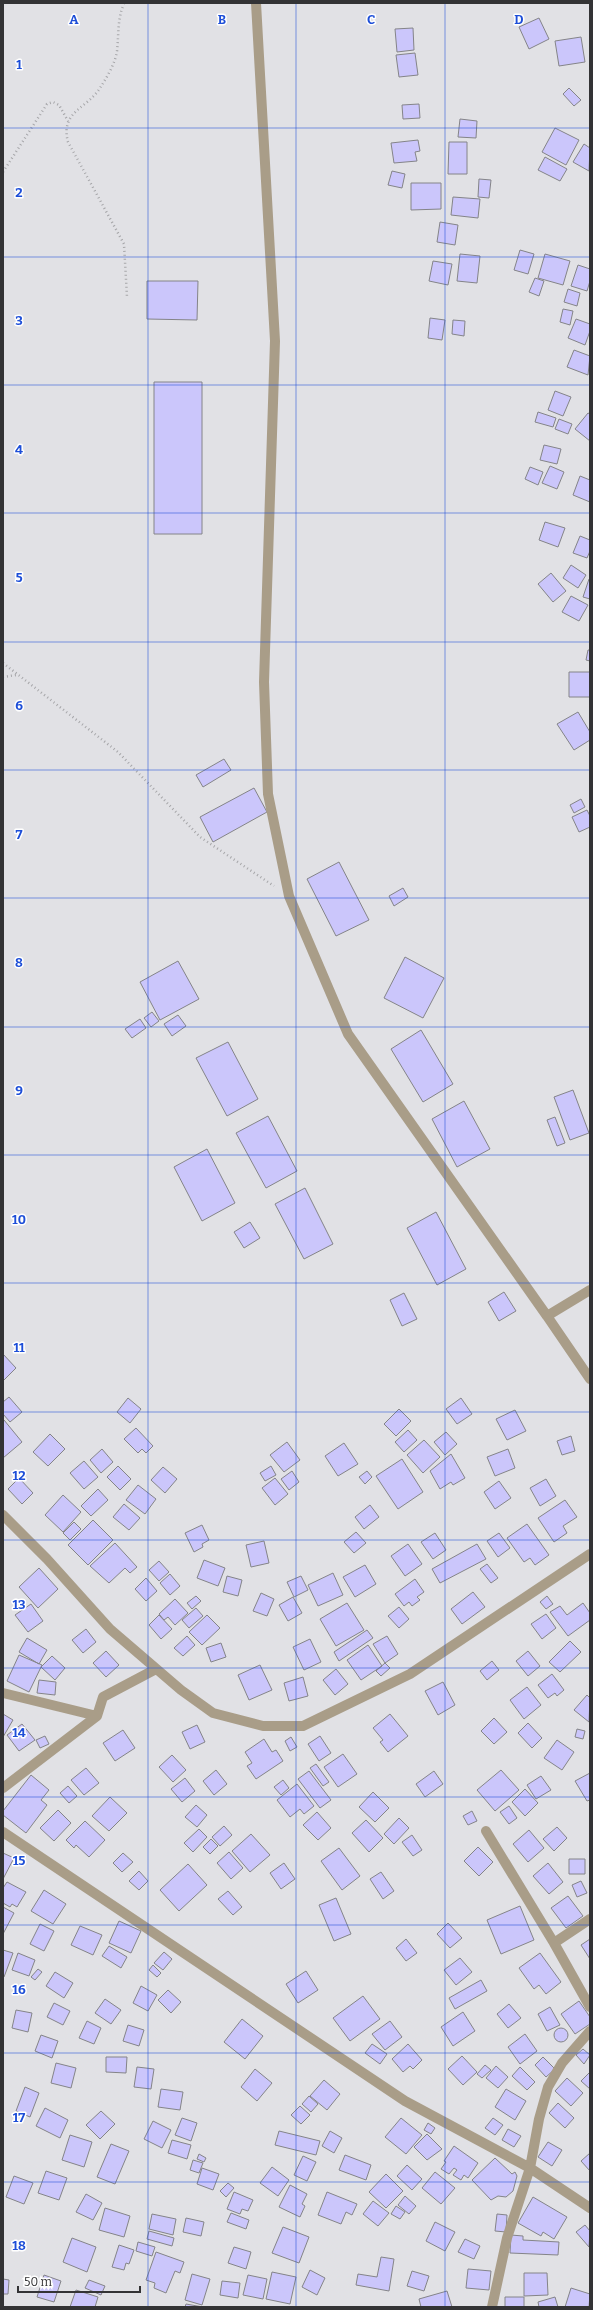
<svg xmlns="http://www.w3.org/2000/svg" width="593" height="2310" font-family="Bitter,serif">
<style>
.building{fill:#cbc6fb;stroke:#848488}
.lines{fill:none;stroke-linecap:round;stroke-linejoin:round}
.path{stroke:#a6a6a9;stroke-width:2.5;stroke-dasharray:1 3;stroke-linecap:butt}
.minor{stroke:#a99d88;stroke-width:10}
.grid{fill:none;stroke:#1d4ed8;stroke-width:1;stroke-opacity:0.55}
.grid-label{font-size:13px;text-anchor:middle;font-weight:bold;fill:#1d4ed8;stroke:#fff;stroke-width:3;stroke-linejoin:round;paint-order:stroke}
</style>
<rect width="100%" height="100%" fill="#e1e1e5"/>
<path class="building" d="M539 18 549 39 529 49 519 27Z
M413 28 414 50 397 52 395 29Z
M581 37 585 62 559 66 555 41Z
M415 53 418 75 399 77 396 55Z
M569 88 581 100 574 106 563 94Z
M419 104 420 118 403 119 402 105Z
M460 119 477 121 476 138 458 137Z
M555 128 579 140 566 165 542 152Z
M418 140 420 151 415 152 417 161 394 163 391 143Z
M449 142H467V174H448Z
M584 144 590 148 589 171 573 162Z
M545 157 567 169 560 181 538 170Z
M392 171 405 174 402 188 388 185Z
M479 179 491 180 489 198 478 197Z
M411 183H441V209L411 210Z
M453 197 480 199 478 218 451 215Z
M440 222 458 225 455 245 437 242Z
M520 250 534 254 528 274 514 270Z
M460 254 480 256 477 283 457 281Z
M545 254 570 261 563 285 538 278Z
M433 261 452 264 448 285 429 281Z
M578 265 590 269V281L587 291 571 286Z
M535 278 544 281 539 296 529 292Z
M147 281H198L197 320 147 319Z
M568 289 580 293 577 306 564 302Z
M563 309 573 311 570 325 560 322Z
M430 318 445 320 442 340 428 338Z
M576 319 590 324V331L585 345 568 338Z
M453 320 465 321 464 336 452 334Z
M574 350 590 356 588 375 567 367Z
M154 382H202V534H154Z
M555 391 571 397 563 416 548 410Z
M538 412 556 418 553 427 535 422Z
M588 413 590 414V441L575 429Z
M559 419 572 424 568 434 555 429Z
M544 445 561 449 557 464 540 460Z
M550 466 564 472 557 489 542 483Z
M530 467 543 472 538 485 525 479Z
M580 476 590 480V502L573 495Z
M545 522 565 528 558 547 539 540Z
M580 536 590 540V551L587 558 573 553Z
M571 565 586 575 578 588 563 578Z
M551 573 566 591 553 602 538 584Z
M589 579 590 580V599L583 597Z
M571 596 588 605 579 621 562 612Z
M588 650H590V661L586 660Z
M569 672H590V697H569Z
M578 712 590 732V740L574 750 557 724Z
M224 759 231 770 203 787 196 775Z
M254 788 267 812 213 842 200 817Z
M581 799 585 807 574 813 570 805Z
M587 810 590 816V827L579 832 572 817Z
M339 862 369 920 336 936 307 879Z
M403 888 408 897 394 906 389 896Z
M405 957 444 978 423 1018 384 998Z
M178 961 199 999 160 1020 140 982Z
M152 1012 159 1021 151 1027 144 1018Z
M178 1015 186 1026 172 1036 164 1024Z
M140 1019 146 1028 132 1038 125 1029Z
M421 1030 453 1084 423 1102 391 1049Z
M228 1042 258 1099 227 1116 196 1058Z
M573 1090 589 1133 570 1140 554 1097Z
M464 1101 490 1149 457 1167 432 1119Z
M268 1116 297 1171 266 1188 236 1133Z
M555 1117 565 1143 557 1146 547 1120Z
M207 1149 235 1203 202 1221 174 1167Z
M305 1188 333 1244 304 1259 275 1204Z
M436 1212 466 1269 437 1285 407 1228Z
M250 1222 260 1238 244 1248 234 1232Z
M504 1292 516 1311 499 1321 488 1302Z
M404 1293 417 1319 402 1326 390 1300Z
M3 1354 16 1368 3 1381Z
M9 1397 22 1412 10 1422 3 1414V1402Z
M128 1398 141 1409 130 1423 117 1412Z
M461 1398 472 1414 457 1424 446 1409Z
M399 1409 411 1421 396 1436 384 1424Z
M515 1410 526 1431 507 1440 496 1419Z
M4 1420 22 1442 3 1458V1421Z
M136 1428 153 1446 146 1453 142 1449 138 1453 124 1439Z
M408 1430 417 1440 404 1452 395 1442Z
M446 1432 457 1444 445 1455 434 1442Z
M50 1434 65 1449 48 1466 33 1452Z
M571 1436 575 1451 562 1455 557 1441Z
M424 1440 440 1457 423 1473 407 1455Z
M287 1442 300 1460 284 1472 270 1455Z
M344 1443 358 1464 338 1476 325 1456Z
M102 1449 113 1462 101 1473 90 1460Z
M508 1449 515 1468 495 1476 487 1457Z
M451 1454 465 1478 453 1485 451 1482 440 1489 430 1471Z
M402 1459 423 1492 398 1509 376 1476Z
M84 1461 98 1477 84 1489 70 1473Z
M118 1466 131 1479 120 1490 107 1477Z
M271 1466 276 1475 265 1481 260 1473Z
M163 1467 177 1479 165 1493 151 1480Z
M292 1471 299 1482 289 1490 281 1479Z
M367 1471 372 1477 365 1484 359 1477Z
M19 1478 33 1493 22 1504 8 1489Z
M275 1478 288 1494 275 1505 262 1488Z
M546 1479 556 1496 540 1506 530 1488Z
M499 1481 511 1498 495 1509 484 1492Z
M138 1485 156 1499 145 1514 126 1500Z
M98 1489 108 1500 91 1516 81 1506Z
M63 1495 81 1512 63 1532 45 1515Z
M565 1500 577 1517 563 1526 567 1533 554 1542 538 1518Z
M124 1504 140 1518 129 1530 113 1517Z
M370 1505 379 1517 364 1529 355 1517Z
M93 1520 113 1540 88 1565 68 1545Z
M74 1522 81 1529 70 1540 63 1533Z
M527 1524 549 1555 535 1565 530 1558 524 1562 507 1538Z
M202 1525 209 1540 202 1544 203 1547 194 1552 185 1533Z
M356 1532 366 1543 354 1553 344 1542Z
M435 1533 446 1550 433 1559 421 1542Z
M499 1533 510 1548 498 1557 487 1541Z
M264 1541 269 1563 251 1567 246 1545Z
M115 1543 137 1567 130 1573 125 1568 109 1583 90 1566Z
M408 1544 422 1564 405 1576 391 1556Z
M477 1544 486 1559 440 1583 432 1569Z
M204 1560 225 1568 218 1586 197 1578Z
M159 1561 169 1572 159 1581 149 1570Z
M487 1564 498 1578 491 1583 480 1569Z
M365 1565 376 1584 355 1597 343 1577Z
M39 1568 58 1589 38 1608 19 1587Z
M333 1573 343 1595 318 1606 308 1585Z
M170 1574 180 1586 170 1595 160 1583Z
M227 1576 242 1580 238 1596 223 1592Z
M301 1576 308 1590 294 1597 287 1582Z
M146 1578 157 1591 146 1601 135 1589Z
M415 1579 424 1592 417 1597 420 1600 412 1606 409 1602 404 1606 395 1594Z
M473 1592 485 1607 462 1624 451 1609Z
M261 1593 274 1599 267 1616 253 1611Z
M196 1596 201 1601 192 1609 187 1603Z
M547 1596 553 1604 546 1609 540 1602Z
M293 1597 302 1613 288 1621 279 1605Z
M175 1599 188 1613 175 1625 168 1617 164 1620 159 1614Z
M347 1603 364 1630 336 1646 320 1619Z
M583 1603 590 1613V1620L568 1636 550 1612 560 1606 567 1615Z
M31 1604 43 1621 28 1632 15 1615Z
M399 1607 409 1619 399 1628 388 1616Z
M196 1608 203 1616 189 1628 182 1620Z
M546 1614 556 1628 542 1639 531 1624Z
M159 1615 172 1629 161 1639 149 1625Z
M207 1615 220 1628 202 1645 189 1632Z
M86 1629 96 1642 83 1653 72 1640Z
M367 1630 373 1638 339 1661 334 1652Z
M187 1636 195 1645 183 1656 174 1648Z
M387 1636 398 1654 385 1663 373 1644Z
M27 1638 47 1650 39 1664 19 1652Z
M310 1639 321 1662 304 1670 293 1647Z
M570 1641 581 1652 560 1672 549 1662Z
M221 1643 226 1657 211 1662 206 1648Z
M368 1645 382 1666 361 1680 347 1660Z
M106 1651 119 1665 106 1677 93 1663Z
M528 1651 540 1666 528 1676 516 1661Z
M19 1655 42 1665 29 1692 7 1681Z
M52 1656 65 1668 55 1680 41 1667Z
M492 1661 499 1670 487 1680 480 1671Z
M385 1663 390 1668 381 1676 376 1671Z
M260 1665 272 1690 249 1700 238 1675Z
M336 1669 348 1684 335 1695 323 1680Z
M552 1674 564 1690 557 1696 555 1693 548 1698 538 1685Z
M303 1677 308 1696 289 1701 284 1683Z
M39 1680 56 1682 55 1695 37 1693Z
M443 1682 455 1705 438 1715 425 1691Z
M527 1687 541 1705 524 1719 510 1700Z
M587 1695 590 1698 589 1722 574 1710Z
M3 1714 13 1720 3 1737Z
M390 1714 408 1736 388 1752 380 1742 383 1740 373 1728Z
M494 1718 507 1732 494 1744 481 1731Z
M528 1723 542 1738 532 1748 518 1733Z
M22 1724 35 1740 19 1751 7 1735Z
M197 1725 205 1742 190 1749 182 1732Z
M577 1729 585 1731 583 1739 575 1737Z
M123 1730 135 1748 115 1761 103 1743Z
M45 1736 49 1744 40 1748 36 1740Z
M320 1736 331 1753 319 1761 308 1744Z
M291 1737 297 1747 290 1751 285 1741Z
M264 1739 272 1752 276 1750 283 1761 256 1779 247 1766 252 1763 245 1752Z
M557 1740 574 1752 562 1770 544 1758Z
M343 1754 357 1774 338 1787 324 1767Z
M172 1755 186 1770 173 1782 159 1767Z
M316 1764 329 1782 323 1786 310 1768Z
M86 1768 99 1783 84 1795 71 1780Z
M216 1770 227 1784 214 1795 203 1781Z
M501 1770 519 1790 495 1811 477 1790Z
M309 1771 331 1800 320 1808 298 1779Z
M434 1771 443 1784 425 1797 416 1784Z
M590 1773V1800L587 1801 575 1781Z
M31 1775 49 1790 41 1800 47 1805 26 1833 3 1815V1811Z
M541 1776 551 1790 536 1799 527 1785Z
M185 1778 195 1791 182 1802 171 1789Z
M283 1780 289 1788 281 1795 274 1787Z
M297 1784 314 1806 304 1814 300 1809 290 1817 277 1800Z
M68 1786 77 1796 69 1803 60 1793Z
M525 1789 538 1803 525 1816 512 1802Z
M373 1792 389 1808 375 1822 359 1807Z
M110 1797 127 1813 109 1831 92 1816Z
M196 1805 207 1815 197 1827 185 1817Z
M509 1806 517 1818 509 1824 500 1812Z
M58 1810 71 1823 54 1841 40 1828Z
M472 1811 477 1821 468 1825 463 1816Z
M317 1812 331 1828 318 1840 303 1825Z
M399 1818 409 1828 394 1844 384 1834Z
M366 1820 383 1838 369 1852 352 1833Z
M85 1821 105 1840 89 1857 76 1845 74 1848 66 1840Z
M224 1826 232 1835 220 1846 212 1837Z
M557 1827 567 1838 554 1851 543 1839Z
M199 1829 207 1837 193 1852 184 1843Z
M529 1830 544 1848 528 1862 513 1844Z
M251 1834 270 1855 250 1872 232 1851Z
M412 1835 422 1850 413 1856 402 1842Z
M211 1839 218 1846 210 1854 203 1847Z
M478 1847 493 1862 479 1876 464 1861Z
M339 1848 360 1876 342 1890 321 1861Z
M229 1852 243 1868 231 1879 217 1863Z
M3 1853 14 1858 3 1879Z
M123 1853 133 1862 122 1872 113 1863Z
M569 1859H585V1874H569Z
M284 1863 295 1879 281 1889 270 1873Z
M548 1863 563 1882 549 1894 533 1876Z
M188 1864 207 1885 179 1911 160 1890Z
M139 1871 148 1881 139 1890 129 1881Z
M381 1872 394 1891 383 1899 370 1879Z
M581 1881 587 1893 577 1897 572 1885Z
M7 1882 26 1892 17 1907 12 1904 10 1907 3 1903V1888Z
M44 1890 66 1904 53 1924 31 1911Z
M228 1891 242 1907 233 1915 218 1899Z
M568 1896 583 1916 566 1928 551 1908Z
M336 1898 351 1934 334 1941 319 1905Z
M520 1906 534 1940 501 1954 487 1920Z
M3 1907 14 1913 3 1934Z
M119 1921 141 1931 131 1953 109 1943Z
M448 1923 462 1938 450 1948 437 1934Z
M40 1924 54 1931 44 1951 30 1944Z
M80 1926 102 1935 93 1955 71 1945Z
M406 1939 417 1953 406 1961 396 1948Z
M590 1939V1959L581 1945Z
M109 1946 127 1957 121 1968 102 1956Z
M3 1950 13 1953 4 1977H3Z
M164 1952 172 1959 163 1970 154 1963Z
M18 1953 35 1960 29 1976 12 1970Z
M540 1953 561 1982 546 1994 539 1985 534 1989 519 1968Z
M460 1958 472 1972 456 1985 444 1970Z
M153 1965 161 1973 157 1977 149 1970Z
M38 1969 42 1972 35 1980 31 1977Z
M306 1971 318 1990 298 2003 286 1984Z
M55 1972 73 1983 64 1998 46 1986Z
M481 1980 487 1991 455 2009 449 1998Z
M141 1986 157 1995 148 2011 133 2003Z
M168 1990 181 2002 171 2013 158 2000Z
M363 1996 380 2019 350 2041 333 2018Z
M105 1999 121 2010 111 2024 95 2013Z
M579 2001 590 2017V2024L575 2034 561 2014Z
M54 2003 70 2011 63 2025 47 2017Z
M509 2004 521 2018 508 2028 497 2014Z
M550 2007 560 2025 547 2031 538 2014Z
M16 2010 32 2013 28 2032 12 2028Z
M463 2012 475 2031 453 2046 441 2027Z
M242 2019 263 2036 245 2059 224 2042Z
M87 2021 101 2028 94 2044 79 2038Z
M390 2021 402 2037 385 2050 372 2034Z
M128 2025 144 2030 139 2046 123 2041Z
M554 2035a7 7 0 1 1 14 0a7 7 0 1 1-14 0Z
M525 2034 537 2051 520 2064 508 2047Z
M41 2035 58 2041 52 2058 35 2051Z
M372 2044 387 2054 380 2064 365 2053Z
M408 2044 422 2060 413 2069 410 2066 403 2072 392 2059Z
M583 2049 590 2055 584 2064 576 2055Z
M462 2056 477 2072 463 2085 448 2069Z
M106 2057H127L126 2073 106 2072Z
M543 2057 555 2069 546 2077 535 2065Z
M56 2063 76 2068 71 2088 51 2083Z
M485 2065 491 2070 482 2078 477 2074Z
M496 2066 508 2077 498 2088 486 2078Z
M137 2067 154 2069 151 2089 134 2087Z
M520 2067 535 2082 527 2090 512 2076Z
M255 2069 272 2083 257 2101 241 2087Z
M590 2072V2089L581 2081Z
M567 2078 583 2093 571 2106 555 2091Z
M324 2080 340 2094 327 2110 310 2096Z
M25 2087 39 2093 30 2117 16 2111Z
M161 2089 183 2092 180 2110 158 2107Z
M506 2089 526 2101 515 2120 495 2107Z
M309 2096 318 2104 311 2112 302 2104Z
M558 2103 574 2118 565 2128 549 2113Z
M300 2106 310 2115 301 2124 291 2115Z
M45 2108 68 2120 60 2138 36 2126Z
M101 2111 115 2124 100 2139 86 2125Z
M182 2118 197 2123 191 2141 175 2135Z
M401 2118 422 2135 406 2154 385 2137Z
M493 2118 503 2125 495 2135 485 2128Z
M153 2121 171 2130 162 2148 144 2139Z
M428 2123 435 2128 431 2134 424 2130Z
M508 2129 521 2136 514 2147 502 2140Z
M279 2131 320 2141 316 2155 275 2145Z
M330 2131 342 2138 334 2153 322 2146Z
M427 2134 442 2149 427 2160 414 2147Z
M70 2135 92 2142 84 2167 62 2160Z
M172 2140 191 2145 187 2159 168 2153Z
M548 2142 562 2150 552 2166 538 2157Z
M111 2144 129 2151 115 2184 97 2177Z
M454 2146 478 2163 468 2178 464 2175 461 2180 453 2175 457 2170 454 2168 449 2174 441 2169 446 2162 444 2161Z
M590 2153V2171L581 2161Z
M199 2154 206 2158 204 2162 197 2159Z
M345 2155 371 2165 366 2180 339 2170Z
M303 2156 316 2162 307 2181 294 2175Z
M495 2158 512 2174 515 2172 517 2176 513 2191 506 2197 498 2196 491 2200 472 2180Z
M193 2160 203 2163 199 2173 190 2170Z
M407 2165 422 2179 412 2190 397 2176Z
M272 2167 289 2180 278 2196 260 2183Z
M202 2168 219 2174 213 2190 197 2184Z
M46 2171 67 2178 59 2200 38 2193Z
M435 2172 455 2188 441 2204 422 2188Z
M386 2174 403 2191 386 2208 369 2192Z
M14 2176 33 2183 24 2204 6 2197Z
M228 2183 234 2188 226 2197 220 2191Z
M290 2185 307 2194 302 2204 305 2206 300 2217 279 2207Z
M234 2192 253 2200 248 2211 242 2209 240 2214 227 2209Z
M327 2192 357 2204 352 2215 346 2212 341 2224 318 2215Z
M86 2194 102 2203 93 2220 76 2212Z
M405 2196 416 2206 409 2214 398 2205Z
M533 2197 567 2217 554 2239 543 2232 541 2236 518 2223Z
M373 2201 389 2213 378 2226 363 2214Z
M396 2206 405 2212 400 2219 391 2214Z
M105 2208 130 2216 124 2237 99 2230Z
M231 2213 249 2220 246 2229 227 2222Z
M152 2214 176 2219 173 2235 149 2229Z
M497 2214 507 2215 506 2232 495 2231Z
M186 2218 204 2222 201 2236 183 2232Z
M435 2222 455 2232 445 2251 426 2241Z
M585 2225 590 2231 589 2247 576 2232Z
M283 2227 309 2237 299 2263 272 2253Z
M149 2231 174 2238 172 2246 147 2239Z
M511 2235 523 2236V2240L559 2242 558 2255 510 2253Z
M72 2238 96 2247 87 2272 63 2262Z
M465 2239 480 2246 474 2259 458 2252Z
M138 2242 155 2247 152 2256 136 2251Z
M119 2245 134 2250 129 2264 126 2263 124 2270 112 2267Z
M234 2247 251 2252 246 2269 228 2263Z
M156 2252 184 2262 180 2273 175 2271 166 2293 154 2288 155 2283 146 2280Z
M381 2257 394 2259 389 2291 356 2285 358 2274 377 2277Z
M468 2269 491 2271 489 2290 466 2288Z
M310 2270 325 2278 317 2295 302 2287Z
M412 2271 429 2276 424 2291 407 2286Z
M272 2272 296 2277 290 2304 266 2299Z
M524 2273H547L548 2295 524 2296Z
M192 2274 210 2279 202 2305 185 2300Z
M44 2275 61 2281 54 2302 37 2297Z
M248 2275 267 2279 263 2299 243 2295Z
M3 2279 9 2280 8 2294H3Z
M89 2280 105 2286 101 2295 85 2288Z
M222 2281 240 2283 238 2298 220 2295Z
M571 2288 590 2294 589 2307H565Z
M76 2290 98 2297 95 2307H70Z
M447 2291 452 2307H421L419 2299Z
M505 2297H524V2307H505Z
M555 2297 558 2307H539L538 2302Z
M186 2304 203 2307H185Z"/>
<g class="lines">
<path class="path" d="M124 3C117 21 119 33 117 51 115 64 107 77 100 88 87 109 60 111 68 142L124 244 127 297
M3 172 47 104 53 102 59 105 68 121
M3 663 118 752 200 837 274 886
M3 677 16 675"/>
<path class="minor" d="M256 3 275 341 264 682 268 794 289 896 348 1034 547 1316 590 1290
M547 1316 590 1379
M3 1515 47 1559 110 1629 181 1690 213 1713 263 1726H303L410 1674 590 1554
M3 1693 97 1716
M3 1788 97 1716 103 1697 156 1669
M486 1831 554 1943 590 2007
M3 1832 405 2101 530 2168 590 2208
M554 1943 590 1919
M492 2307 507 2238 530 2168 539 2119 548 2087 562 2063 590 2031"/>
</g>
<path class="grid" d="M148 3V2307M296 3V2307M445 3V2307M3 128H590M3 257H590M3 385H590M3 513H590M3 642H590M3 770H590M3 898H590M3 1027H590M3 1155H590M3 1283H590M3 1412H590M3 1540H590M3 1668H590M3 1797H590M3 1925H590M3 2053H590M3 2182H590"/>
<g class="grid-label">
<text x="74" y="24">A</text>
<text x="222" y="24">B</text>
<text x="371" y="24">C</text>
<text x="519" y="24">D</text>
<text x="19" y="69">1</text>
<text x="19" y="197">2</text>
<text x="19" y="325">3</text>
<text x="19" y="454">4</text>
<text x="19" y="582">5</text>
<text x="19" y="710">6</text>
<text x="19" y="839">7</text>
<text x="19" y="967">8</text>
<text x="19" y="1095">9</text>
<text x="19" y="1224">10</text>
<text x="19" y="1352">11</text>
<text x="19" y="1480">12</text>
<text x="19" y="1609">13</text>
<text x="19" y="1737">14</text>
<text x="19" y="1865">15</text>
<text x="19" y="1994">16</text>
<text x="19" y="2122">17</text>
<text x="19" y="2250">18</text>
</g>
<rect width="593" height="2310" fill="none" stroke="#333335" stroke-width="8"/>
<path d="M18 2286v6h122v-6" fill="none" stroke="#333335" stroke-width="2"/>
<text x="24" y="2286" font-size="12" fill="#333335" stroke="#ffffff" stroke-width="3" paint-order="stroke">50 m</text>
</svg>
